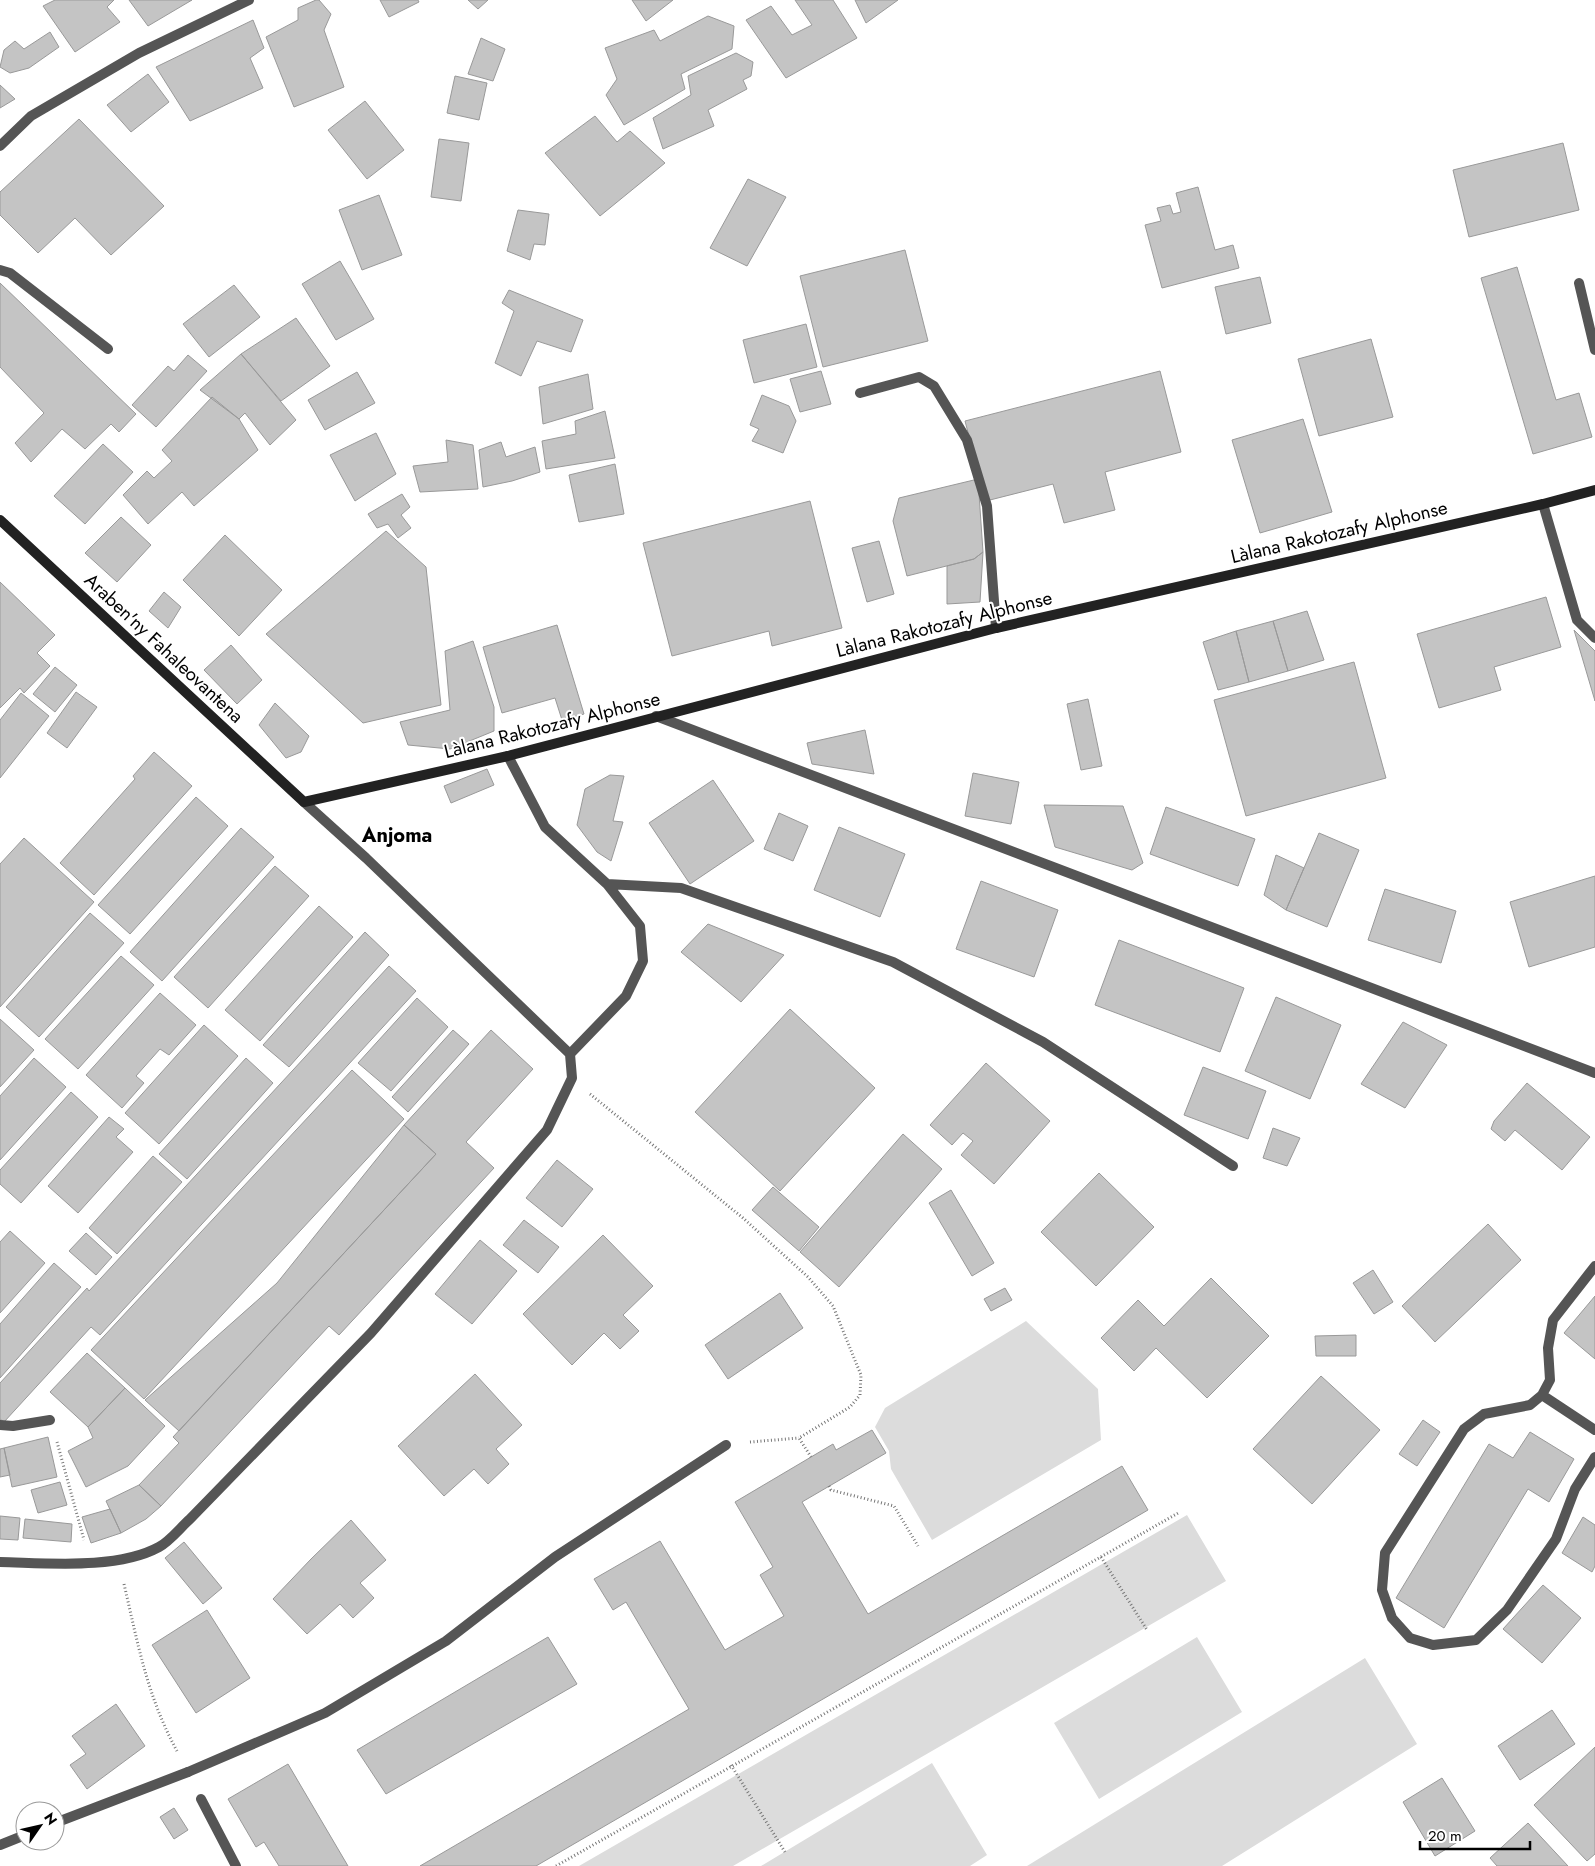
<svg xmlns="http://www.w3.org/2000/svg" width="1595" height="1866" font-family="Jost,sans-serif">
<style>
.green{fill:#dcdcdc}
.building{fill:#c4c4c4;stroke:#999}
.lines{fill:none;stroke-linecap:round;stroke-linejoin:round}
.path{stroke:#777;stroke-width:3;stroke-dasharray:1 2.5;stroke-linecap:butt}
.lane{stroke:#555;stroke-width:10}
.street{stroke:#555;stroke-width:10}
.secondary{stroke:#222;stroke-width:10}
.labels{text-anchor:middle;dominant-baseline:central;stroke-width:4;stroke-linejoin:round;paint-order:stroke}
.street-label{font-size:19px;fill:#000;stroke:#fff}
.neighbourhood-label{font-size:20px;font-weight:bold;fill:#000;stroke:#fff}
</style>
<rect width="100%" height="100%" fill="#fff"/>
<path class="green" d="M1026 1321 1098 1389 1101 1440 932 1540 891 1469 889 1451 875 1427 885 1408Z
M1187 1515 1226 1581 733 1866H579Z
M1197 1637 1242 1712 1099 1799 1054 1723Z
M1365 1658 1417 1744 1222 1866H1027Z
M932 1763 987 1855 970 1866H761Z"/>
<path class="building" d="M55 0H114L107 7 120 22 75 52 43 6Z
M129 0H192L148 26Z
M316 0H319L331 14 324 30 344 87 294 107 266 37 298 20V8Z
M380 0H418L419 2 389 17Z
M468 0H488L478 9Z
M632 0H673L646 21Z
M795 0H833L857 38 786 78 746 20 771 6 792 35 812 25Z
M855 0H898L866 23Z
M708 16 734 26 732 49 681 74 685 89 624 125 606 95 617 79 605 48 654 30 660 41Z
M253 20 264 48 250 58 263 88 190 121 156 67Z
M50 32 59 47 29 68 10 73 0 67 4 50 15 41 24 49Z
M481 38 505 49 493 81 468 74Z
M736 53 753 62 751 76 743 80 747 89 708 110 714 126 663 149 653 118 691 95 688 76Z
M148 74 169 102 131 132 107 105Z
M455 76 487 83 479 120 447 113Z
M0 85 15 99 0 108Z
M365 101 404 150 367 179 328 130Z
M595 116 617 142 630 131 665 163 600 216 545 153Z
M79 119 164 206 111 255 75 218 38 253 0 215V192Z
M439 139 469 143 461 201 431 197Z
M1563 143 1579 210 1469 237 1453 170Z
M748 179 786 197 747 266 710 248Z
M1198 187 1215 250 1233 245 1239 268 1162 288 1145 225 1161 221 1157 208 1170 205 1173 214 1181 212 1176 193Z
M379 195 402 255 362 270 339 210Z
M518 210 549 214 545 245 534 244 530 260 507 251Z
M905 250 928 341 823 367 800 276Z
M340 261 374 319 336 340 302 284Z
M1517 267 1556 400 1579 393 1592 437 1533 454 1481 278Z
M1260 277 1271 323 1226 334 1215 287Z
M0 283 136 414 119 432 111 424 85 449 62 429 31 462 15 443 44 413 0 367Z
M234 285 260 317 209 357 183 324Z
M509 290 583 320 571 352 537 341 521 376 495 363 514 311 502 303Z
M296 318 330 366 281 401 241 354Z
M806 324 817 367 754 383 743 340Z
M1371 339 1393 417 1319 436 1298 359Z
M241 354 296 420 270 445 245 413 239 419 200 390Z
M188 355 207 371 156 427 132 405 168 366 174 371Z
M821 371 831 404 800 412 790 379Z
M1160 371 1181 452 1105 472 1115 510 1064 523 1053 484 986 501 965 421Z
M357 372 375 403 325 430 308 400Z
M588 374 593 409 543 424 539 387Z
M762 395 789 406 796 421 783 453 752 441 759 429 750 425Z
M212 397 239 419 258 450 194 506 182 492 148 524 123 495 147 471 154 478 172 461 162 450Z
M605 411 615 458 546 469 542 441 576 434 575 421Z
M1303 419 1332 512 1260 533 1232 440Z
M376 433 396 474 355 501 330 455Z
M446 440 473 445 478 489 420 492 413 466 448 462Z
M501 442 506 457 535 447 540 472 512 481 483 487 479 450Z
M103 444 133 472 85 524 54 496Z
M615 464 624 514 579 522 569 475Z
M978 479 983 552 974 559 907 576 893 521 899 498Z
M402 494 410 507 401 515 411 528 398 538 388 524 377 528 368 514Z
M810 501 842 628 772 646 769 631 672 656 643 543Z
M121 517 151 545 117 582 85 553Z
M386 531 426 567 441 705 363 723 266 634Z
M225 535 282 590 239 636 183 580Z
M879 541 894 594 867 602 852 548Z
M983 552 980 602 947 604V566L974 559Z
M0 582 55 635 37 653 50 666 24 693 20 688 0 708Z
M164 592 181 607 168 628 149 611Z
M1546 597 1561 647 1494 667 1501 690 1439 708 1417 634Z
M1307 611 1324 660 1288 671 1273 621Z
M1273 621 1288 671 1249 682 1236 631Z
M557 625 584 714 562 720 555 698 502 713 483 647Z
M1574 630 1595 651V701Z
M1236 631 1249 682 1218 690 1203 642Z
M473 641 494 707V731L450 749 408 745 400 722 450 710 445 651Z
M231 645 262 680 237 704 204 670Z
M1354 662 1386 778 1246 816 1214 700Z
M55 667 77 685 55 712 33 694Z
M76 692 97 707 67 748 47 733Z
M21 693 49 716 0 778V720Z
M1088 699 1102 766 1081 770 1067 704Z
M275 703 309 736 301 752 286 758 259 725Z
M865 730 874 774 812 764 807 743Z
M154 752 192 786 94 895 60 863 135 779 133 776Z
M487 769 494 785 451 803 444 786Z
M973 773 1019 782 1011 824 965 816Z
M610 775 624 776 613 821 623 822 611 861 597 852 577 825 585 789Z
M713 780 754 841 690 884 649 823Z
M196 797 228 826 130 934 98 905Z
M1044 805 1123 806 1143 863 1132 870 1055 847Z
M1166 807 1255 839 1238 886 1150 854Z
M779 813 808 826 793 861 764 849Z
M839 827 905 854 880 917 814 890Z
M241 828 274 857 162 981 130 952Z
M1319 833 1359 850 1327 927 1286 910Z
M24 838 94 902 0 1007V864Z
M1276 855 1304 868 1286 910 1264 895Z
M275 866 309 896 208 1008 174 977Z
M1595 876V947L1529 967 1510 902Z
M981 881 1058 910 1034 977 956 949Z
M1385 889 1456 911 1441 963 1368 940Z
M319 906 353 937 260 1041 225 1010Z
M90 913 124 943 39 1037 6 1007Z
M708 924 784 955 741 1002 681 952Z
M365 932 389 955 289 1067 263 1045Z
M1119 940 1244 988 1220 1052 1095 1005Z
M121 956 154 985 78 1069 45 1039Z
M389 966 416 991 100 1335 91 1327 4 1422 0 1419V1383L87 1288 89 1291Z
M160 993 196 1025 169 1055 160 1049 136 1076 144 1083 122 1108 86 1075Z
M1276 997 1341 1025 1310 1099 1245 1071Z
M417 998 448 1027 391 1091 358 1063Z
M790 1009 875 1088 780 1191 695 1112Z
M0 1019 34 1050 0 1087Z
M1403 1022 1447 1045 1405 1108 1361 1084Z
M204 1025 238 1056 159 1144 125 1113Z
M453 1030 469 1044 408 1112 392 1097Z
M491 1030 533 1069 466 1142 494 1168 339 1335 329 1326 161 1506 139 1485 179 1443 173 1437 436 1154 404 1125Z
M34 1058 66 1087 0 1160V1096Z
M246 1058 273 1083 187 1179 159 1154Z
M986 1063 1050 1121 994 1184 961 1155 973 1141 963 1133 952 1145 930 1125Z
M1203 1067 1266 1091 1248 1139 1184 1115Z
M352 1070 404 1119 144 1399 91 1350Z
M1527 1083 1590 1137 1562 1170 1515 1130 1505 1141 1491 1129 1494 1121Z
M71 1092 98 1117 21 1203 0 1184V1170Z
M109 1117 124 1129 116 1137 133 1152 78 1213 48 1186Z
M404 1125 436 1154 179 1431 145 1400 277 1283Z
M1273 1128 1300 1138 1287 1166 1263 1158Z
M903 1134 942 1169 839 1287 800 1252Z
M153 1156 182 1182 117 1254 89 1228Z
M557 1160 593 1189 562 1227 526 1198Z
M1099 1173 1154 1227 1096 1286 1041 1232Z
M773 1187 819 1227 799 1251 752 1210Z
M951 1190 994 1263 972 1276 929 1203Z
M524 1220 559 1247 538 1273 503 1245Z
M1488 1224 1521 1260 1435 1342 1402 1306Z
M10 1231 45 1263 0 1313V1242Z
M86 1233 112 1257 96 1275 69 1251Z
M603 1235 653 1286 623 1315 639 1331 620 1349 604 1333 572 1365 523 1314Z
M480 1240 517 1271 472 1324 435 1294Z
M54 1263 81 1287 0 1378V1324Z
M1373 1270 1393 1302 1374 1314 1353 1283Z
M1211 1278 1269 1336 1207 1398 1156 1348 1134 1371 1101 1338 1138 1300 1164 1326Z
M1005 1288 1012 1300 991 1311 984 1299Z
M780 1293 803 1328 728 1379 705 1345Z
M1595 1296V1359L1564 1333Z
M1356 1335V1356H1316L1315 1336Z
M87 1353 125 1388 88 1427 50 1392Z
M475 1374 522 1425 496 1449 509 1464 488 1484 474 1469 444 1496 398 1446Z
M1321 1376 1380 1430 1312 1504 1253 1449Z
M125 1388 165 1426 128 1466 86 1487 68 1451 93 1438 88 1427Z
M1423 1420 1440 1432 1417 1466 1399 1454Z
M872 1430 886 1453 802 1502 868 1614 1122 1466 1148 1510 536 1866H420L689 1709 626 1602 613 1610 594 1579 660 1541 725 1650 784 1616 760 1575 773 1567 735 1502 833 1444 836 1450Z
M1530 1432 1574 1459 1549 1502 1528 1489 1444 1628 1396 1598 1489 1444 1513 1458Z
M48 1437 57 1477 12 1487 4 1448Z
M4 1448 10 1475 0 1477V1449Z
M60 1482 67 1505 38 1513 31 1490Z
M139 1485 161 1506 146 1519 121 1533 106 1501Z
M110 1509 121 1533 91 1543 82 1517Z
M0 1516 20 1518 18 1540 0 1539Z
M1583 1517 1595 1525V1566L1592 1572 1562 1553Z
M25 1519 72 1524 71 1542 23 1538Z
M351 1520 386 1560 360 1583 374 1598 353 1618 340 1604 307 1634 273 1599 311 1559Z
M184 1542 222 1588 203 1604 165 1558Z
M1543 1585 1581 1618 1542 1663 1503 1629Z
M207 1610 250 1678 196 1713 152 1645Z
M548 1637 577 1684 386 1794 357 1750Z
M116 1704 145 1746 87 1789 70 1765 86 1754 72 1736Z
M1552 1710 1575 1744 1520 1780 1498 1746Z
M1595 1747V1854L1587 1861 1534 1805Z
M288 1764 348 1866H279L264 1842 256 1847 228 1799Z
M1442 1778 1475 1831 1435 1856 1403 1802Z
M174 1808 188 1830 174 1839 160 1817Z
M1528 1823 1568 1866H1497L1490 1858Z"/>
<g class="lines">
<path class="path" d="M590 1094 743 1218 808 1277 833 1306 861 1375 860 1395 850 1407 799 1438 811 1457
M57 1442 84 1540
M750 1442 799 1438
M829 1486 831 1490 894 1506 918 1546
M1101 1557 1147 1630
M124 1584C138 1644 147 1696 177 1751
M731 1765 785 1852
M556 1866 1180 1512"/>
<path class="lane" d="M0 270 10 273 108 349
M1579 283 1595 350
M860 393 919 377 934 386 967 440 987 506 996 628
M1543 504 1577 620 1595 638
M188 1772 325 1713 446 1641 555 1557 726 1445"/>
<path class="street" d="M0 146 31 116 139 53 249 0
M656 716 1595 1073
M304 802 366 858 570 1054 626 996 643 961 640 926 607 884 545 827 508 756
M607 884 681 888 893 962 1043 1042 1233 1166
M1595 1266 1553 1320 1548 1348 1550 1380 1542 1395 1530 1405 1484 1414 1464 1429 1385 1553 1382 1590 1392 1618 1410 1638 1433 1645 1476 1640 1507 1610 1556 1539 1575 1489 1595 1457
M1542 1395 1595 1430
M0 1425 13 1426 50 1420
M0 1562C47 1563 117 1570 159 1547 170 1541 180 1528 190 1519L371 1333 547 1130 572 1078 570 1054
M201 1799 236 1866
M55 1823 188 1772
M0 1845 25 1835"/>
<path class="secondary" d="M0 520 304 802 508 756 996 628 1543 504 1595 490"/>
</g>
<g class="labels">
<g class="street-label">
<text transform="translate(1339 532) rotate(-13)">Làlana Rakotozafy Alphonse</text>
<text transform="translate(944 624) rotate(-14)">Làlana Rakotozafy Alphonse</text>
<text transform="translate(164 648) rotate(43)">Araben'ny Fahaleovantena</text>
<text transform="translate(552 725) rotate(-14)">Làlana Rakotozafy Alphonse</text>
</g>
<g class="neighbourhood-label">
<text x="397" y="835">Anjoma</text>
</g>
</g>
<g transform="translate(40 1826) rotate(56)"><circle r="24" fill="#ffffff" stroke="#999999"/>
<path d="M0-4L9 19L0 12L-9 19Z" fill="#000000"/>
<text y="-8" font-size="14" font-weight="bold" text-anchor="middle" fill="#000000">N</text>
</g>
<path d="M1420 1841v8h110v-8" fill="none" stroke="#000000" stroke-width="2.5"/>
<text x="1428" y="1841" font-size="15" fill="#000000" stroke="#ffffff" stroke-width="4" paint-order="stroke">20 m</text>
</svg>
